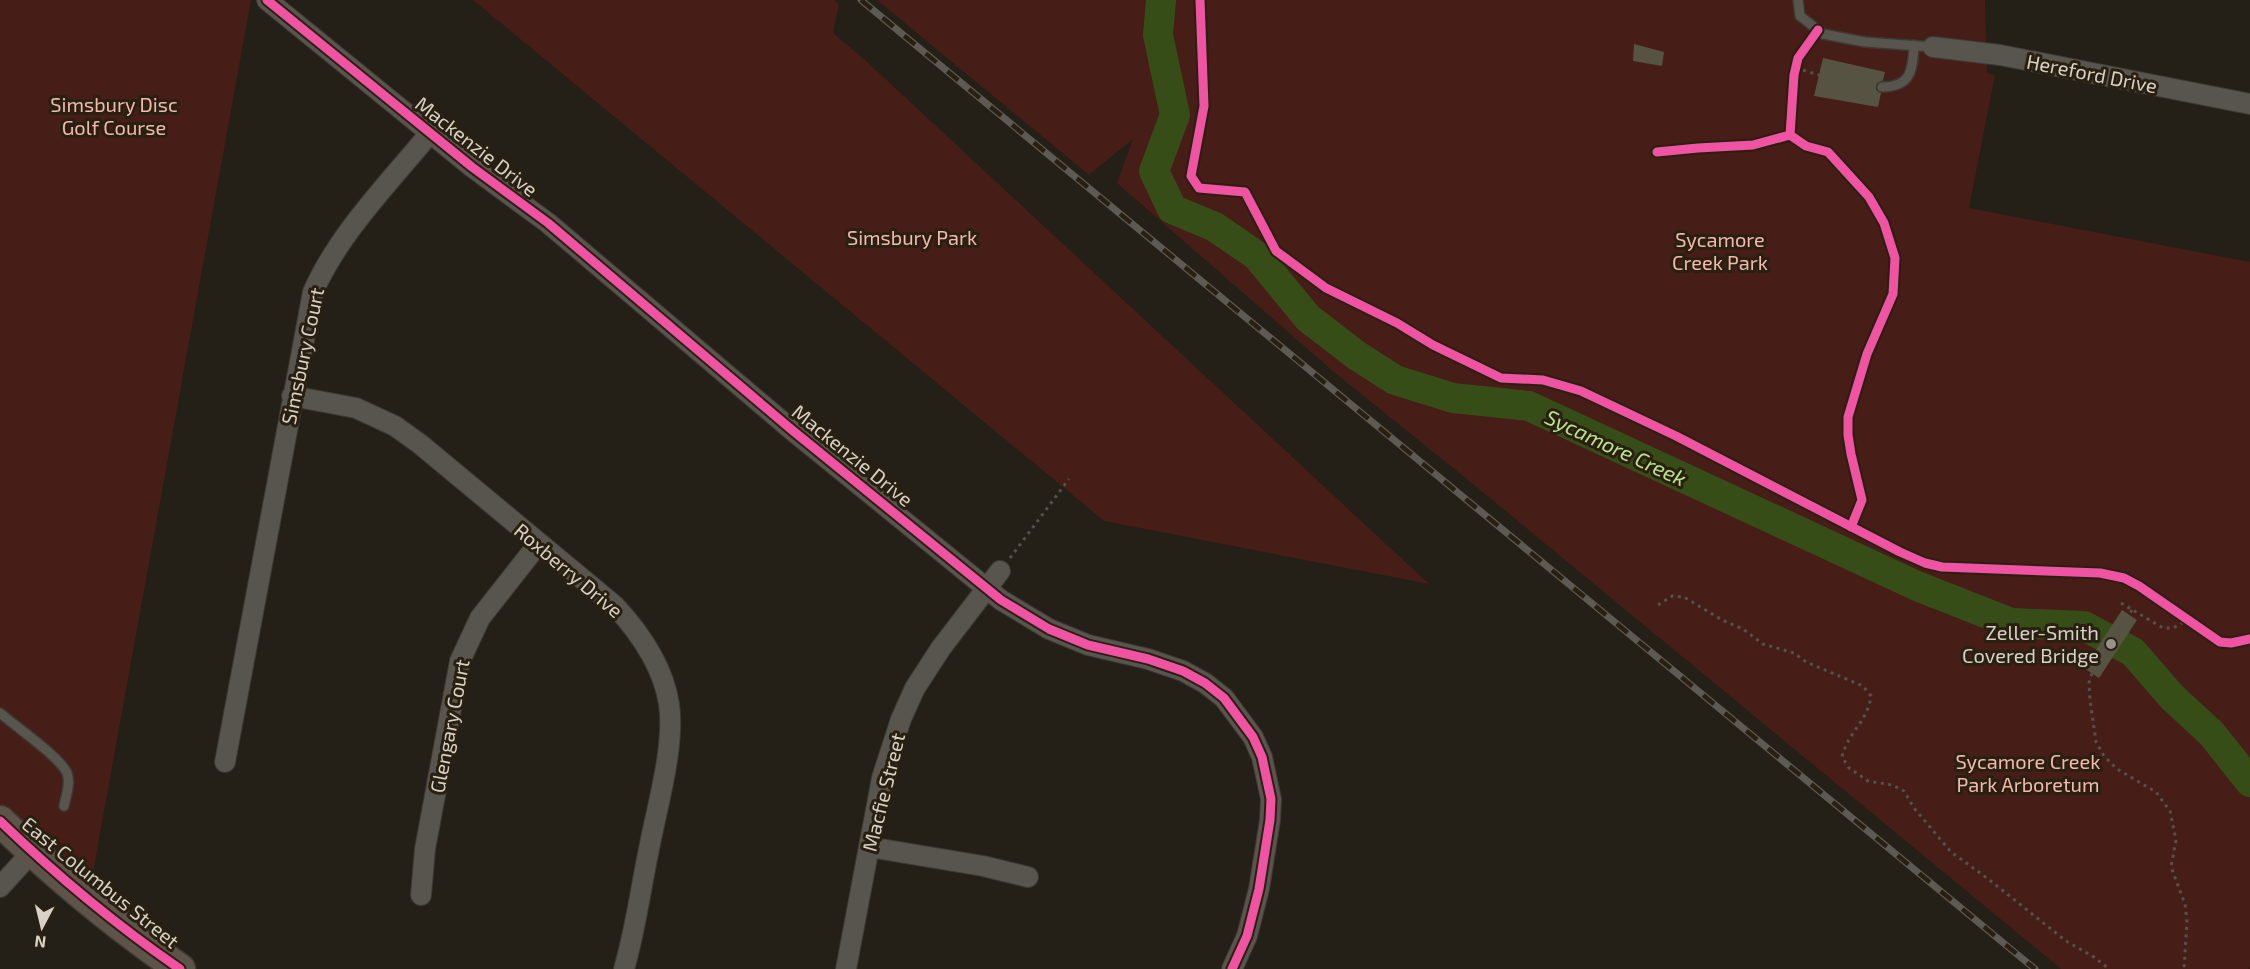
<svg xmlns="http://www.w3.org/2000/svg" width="2250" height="969" font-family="'Exo 2',sans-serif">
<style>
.green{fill:#461d17}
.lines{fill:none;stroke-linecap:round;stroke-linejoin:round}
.river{stroke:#374d17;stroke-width:30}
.building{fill:#575343}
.lane-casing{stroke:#3d3933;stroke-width:12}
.street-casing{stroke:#3d3933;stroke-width:22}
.primary-casing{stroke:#3d3933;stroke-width:33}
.path{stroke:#55514c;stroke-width:3;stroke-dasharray:3 4.5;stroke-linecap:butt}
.lane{stroke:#58554e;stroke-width:9}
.street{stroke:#58554e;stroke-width:20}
.primary{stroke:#5d5349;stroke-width:30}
.rail-casing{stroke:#5d5a53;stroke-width:7}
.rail{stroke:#2a2011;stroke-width:4.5;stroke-dasharray:14;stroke-linecap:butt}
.cycleway-casing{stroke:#2a2011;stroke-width:13}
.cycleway{stroke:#f153a3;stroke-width:9}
.poi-dot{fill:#989389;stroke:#2a2011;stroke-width:2}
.labels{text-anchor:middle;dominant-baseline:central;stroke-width:6;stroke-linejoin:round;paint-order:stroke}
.street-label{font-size:20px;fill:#d7d1c7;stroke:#2a2011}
.park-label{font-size:20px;fill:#f4b8ad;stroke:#2a2011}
.poi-label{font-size:20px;fill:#d7d1c7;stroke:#2a2011;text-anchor:end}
.water-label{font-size:21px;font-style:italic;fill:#bbe48e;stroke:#2a2011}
</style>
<rect width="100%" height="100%" fill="#241f17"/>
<path class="green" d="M0 0H251L88 900 0 821Z
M473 0H834L839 4 833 33 864 59 1429 584 1104 521Z
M877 0H1985L1987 73 1995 75 1969 208 2250 262V967L2248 969H2061L1468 480 1335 373 1117 183 1133 139 1089 175Z"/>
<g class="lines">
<path class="river" d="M1161 0 1158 35 1175 115 1154 171 1172 209 1215 227 1257 256 1308 318 1356 355 1395 380 1453 398 1529 406 1917 586 2011 623 2084 626 2133 652 2172 697 2212 734 2250 782"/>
</g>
<path class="building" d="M1634 44 1664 52 1662 66 1633 61Z
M1823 58 1885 72 1883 80 1876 85V90L1881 93 1878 107 1814 96Z
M2122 610 2137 620 2099 678 2084 668Z"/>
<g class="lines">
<defs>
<path id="lane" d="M1798 0 1800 16 1823 34 1865 42 1933 47
M1882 87C1911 87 1913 70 1914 45
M0 713C15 726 60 757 67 773 71 783 66 796 64 806"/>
<path id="street" d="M267 0 472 167 548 223 792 430 1001 600 1049 629 1088 645 1148 659 1183 671 1205 683 1224 698 1253 737 1262 757 1271 799 1270 820 1259 889 1247 936 1232 969
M1933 47 2000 55 2250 104
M292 396 356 408 395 426 420 444 615 606C641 634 663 666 669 704 675 745 658 803 650 844 641 886 636 928 624 969
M225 762 313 292C339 233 389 183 430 133
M869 847 983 866 1028 877
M0 887 32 852
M421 895 425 849 460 661 480 618 539 543
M846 969 882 778 901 719 915 688 941 648 1000 571"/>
<path id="primary" d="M0 821C56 875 116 925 180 969"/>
</defs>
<use href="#lane" class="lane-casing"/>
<use href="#street" class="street-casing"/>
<use href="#primary" class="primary-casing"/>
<path class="path" d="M1796 68 1819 75
M1010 558 1069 479
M2121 603 2163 628H2173L2187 620
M1658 605 1672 596 1684 597 1722 620 1743 629 1763 644 1794 653 1806 662 1863 686 1871 696C1868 721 1848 732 1842 757L1849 768 1868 781 1892 785 1904 791 1914 808 1951 852 1987 878 2066 941 2094 957 2109 969
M2132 610 2092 673 2089 683 2090 700 2096 742 2104 756 2117 769 2156 792 2170 811 2176 840 2171 867 2185 904 2187 921 2184 969"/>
<use href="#lane" class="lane"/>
<use href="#street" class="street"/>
<use href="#primary" class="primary"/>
<defs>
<path id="rail" d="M861 0 2035 969"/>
</defs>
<use href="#rail" class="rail-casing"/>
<use href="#rail" class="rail"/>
<defs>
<path id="cycleway" d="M267 0 472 167 548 223 792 430 1001 600 1049 629 1088 645 1148 659 1183 671 1205 683 1224 698 1253 737 1262 757 1271 799 1270 820 1259 889 1247 936 1232 969
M1200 0 1204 106 1191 176 1199 188 1245 192 1276 251 1326 288 1397 323 1433 345 1501 378 1543 380 1581 391 1676 436 1900 552 1925 563 1942 567 2100 573 2124 578 2139 586 2220 642 2231 643 2250 639
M1818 30 1798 58 1794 75 1790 135 1806 146 1828 152 1869 197 1884 223 1895 258 1893 294 1867 354 1848 417V435L1851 454 1862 500 1851 527
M1657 152 1698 148 1753 145 1790 135
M0 821C56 875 116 925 180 969"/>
</defs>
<use href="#cycleway" class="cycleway-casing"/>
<use href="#cycleway" class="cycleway"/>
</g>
<circle class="poi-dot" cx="2111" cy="644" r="6"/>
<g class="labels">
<g class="street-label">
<text transform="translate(2092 73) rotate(11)">Hereford Drive</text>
<text transform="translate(477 146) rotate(38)">Mackenzie Drive</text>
<text transform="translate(302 356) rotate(-78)">Simsbury Court</text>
<text transform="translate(853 455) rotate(39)">Mackenzie Drive</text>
<text transform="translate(569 570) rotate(40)">Roxberry Drive</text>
<text transform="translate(449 726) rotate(-79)">Glengary Court</text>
<text transform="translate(883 792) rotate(-76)">Macfie Street</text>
<text transform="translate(101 882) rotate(39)">East Columbus Street</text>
</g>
<g class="park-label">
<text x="114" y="104">Simsbury Disc<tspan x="114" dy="23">Golf Course</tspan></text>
<text x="912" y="237">Simsbury Park</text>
<text x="1720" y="239">Sycamore<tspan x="1720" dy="23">Creek Park</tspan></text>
<text x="2028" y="761">Sycamore Creek<tspan x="2028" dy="23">Park Arboretum</tspan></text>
</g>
<g class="poi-label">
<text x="2099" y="632">Zeller-Smith<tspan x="2099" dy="23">Covered Bridge</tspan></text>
</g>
<g class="water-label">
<text transform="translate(1616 447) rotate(25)">Sycamore Creek</text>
</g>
</g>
<g transform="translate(42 927) rotate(187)" stroke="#2a2011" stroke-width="4.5" paint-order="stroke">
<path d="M0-4.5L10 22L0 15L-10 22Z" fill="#d7d1c7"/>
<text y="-9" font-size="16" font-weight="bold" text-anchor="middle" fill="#d7d1c7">N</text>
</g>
</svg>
